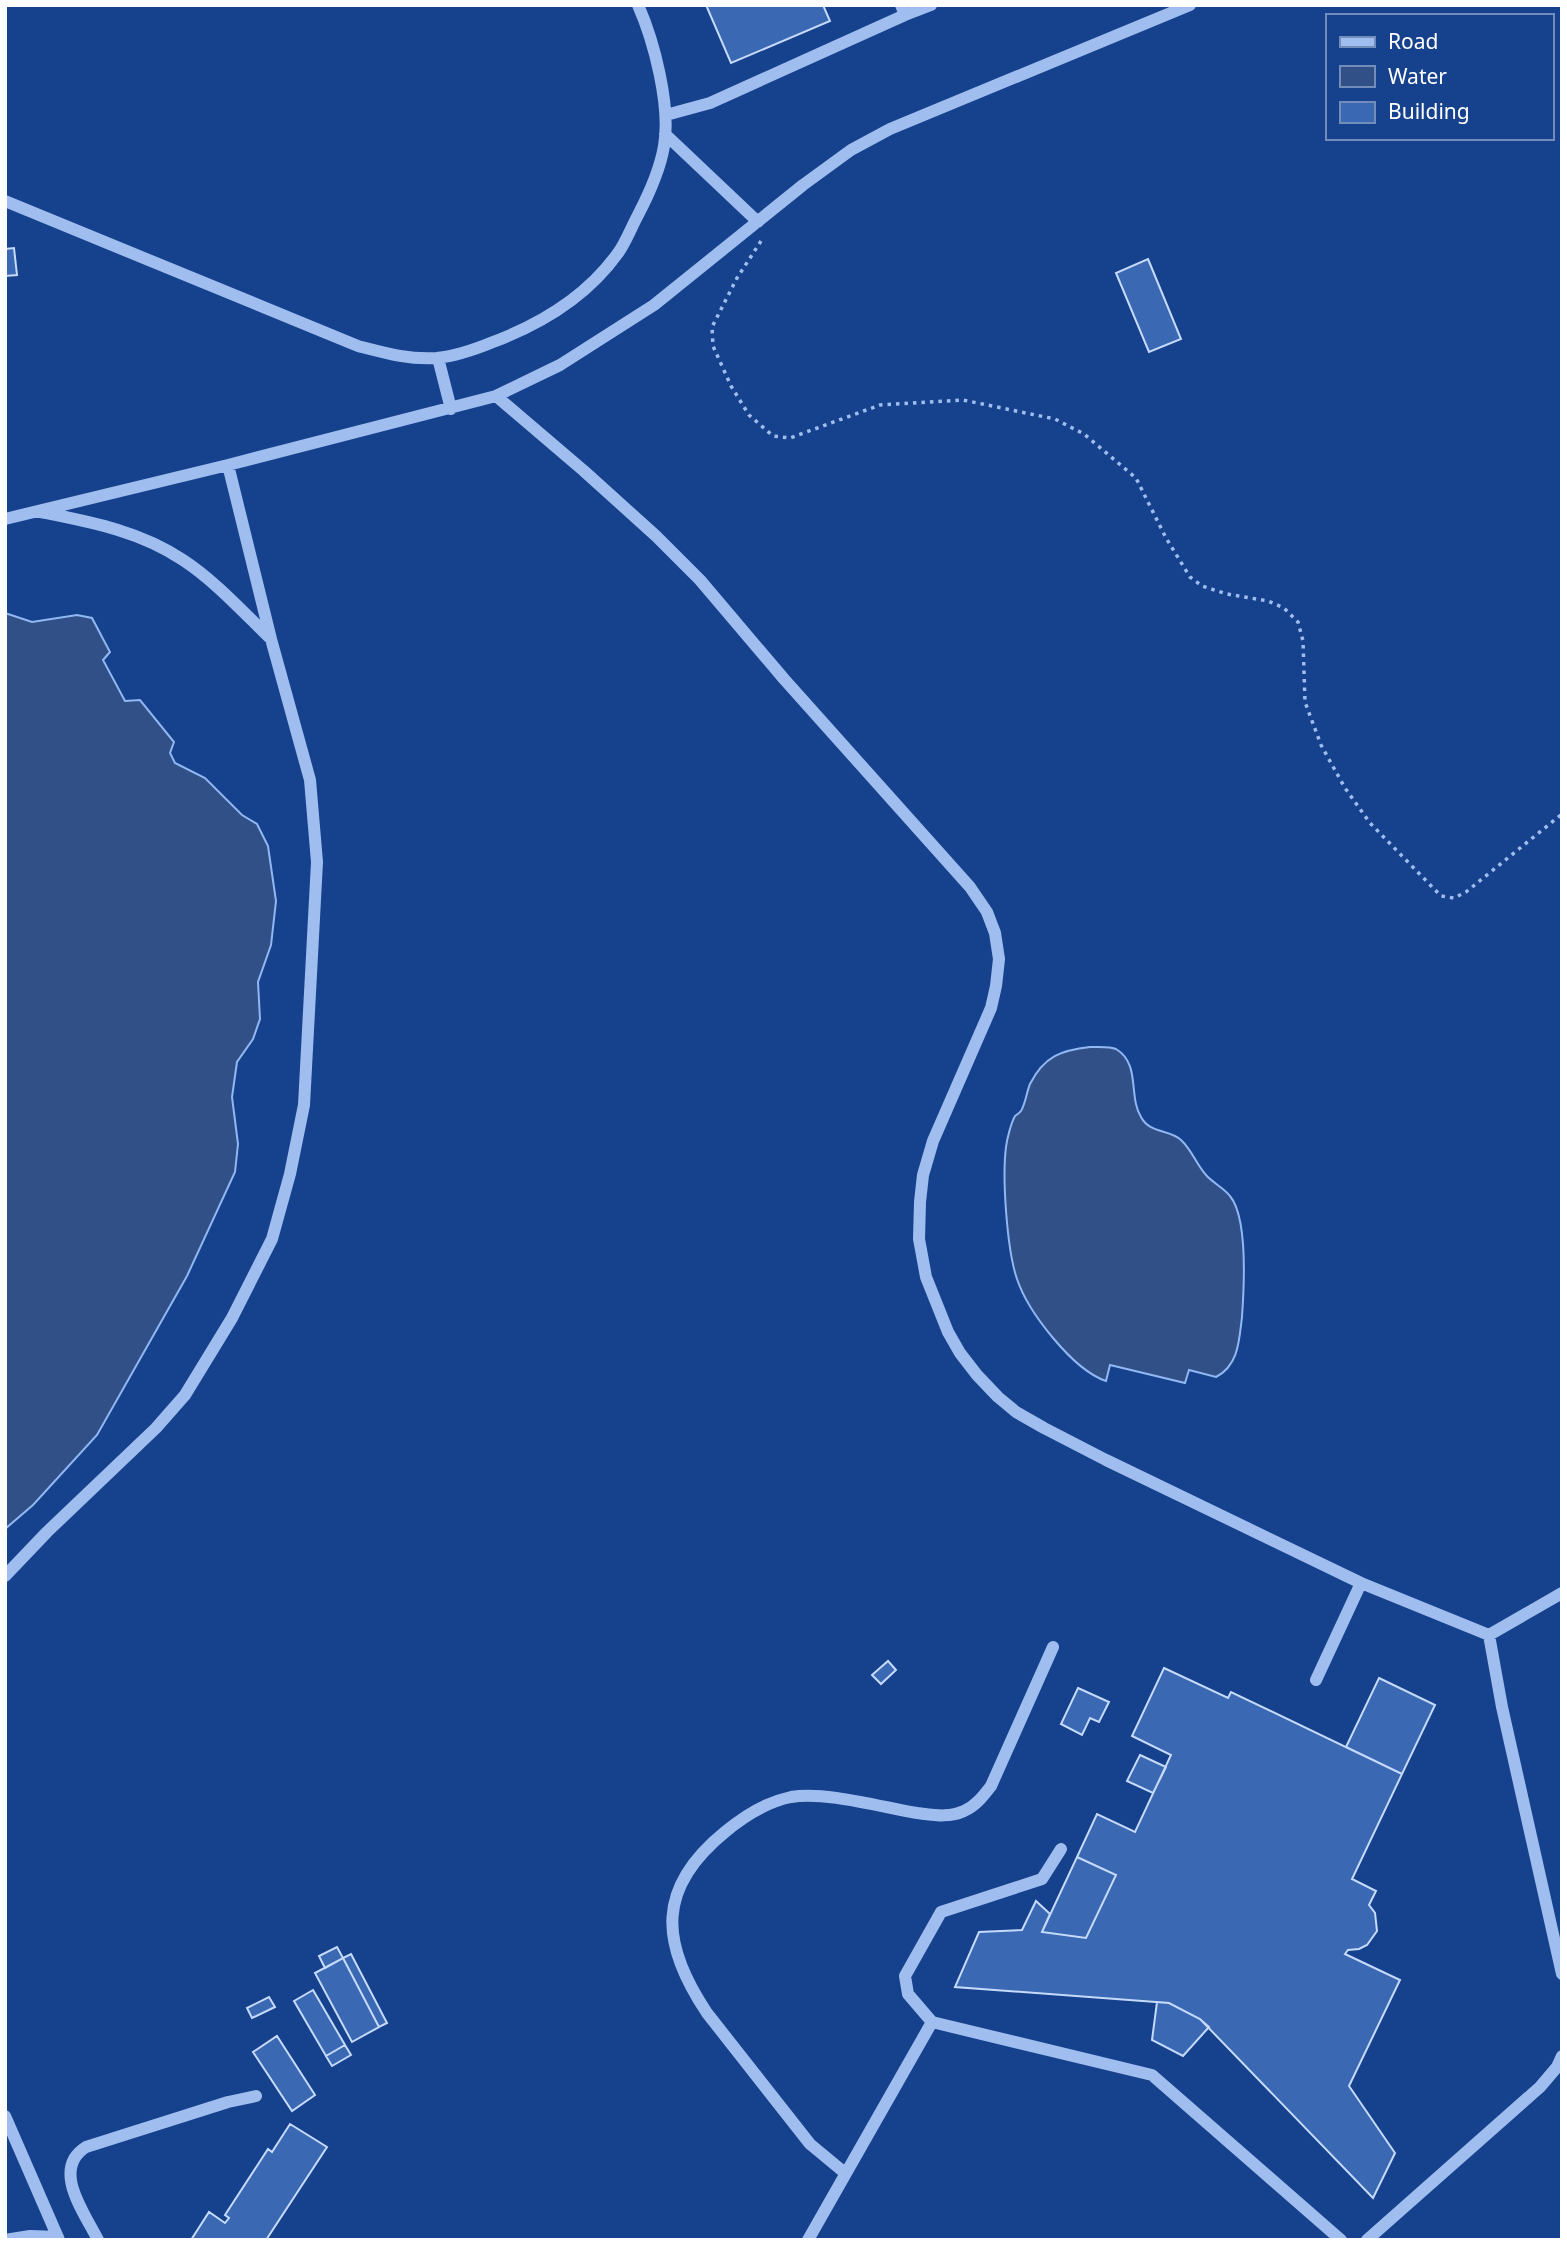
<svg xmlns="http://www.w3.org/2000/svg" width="1567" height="2245" font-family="'Noto Sans',sans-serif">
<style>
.water{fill:#315088;stroke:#91b8f2;stroke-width:2}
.building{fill:#3a68b3;stroke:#c6dafb;stroke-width:2}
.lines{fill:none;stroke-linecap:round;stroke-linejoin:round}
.path{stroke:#9fbeef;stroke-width:3.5;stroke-dasharray:3.5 5;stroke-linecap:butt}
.minor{stroke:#9fbeef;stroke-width:12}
</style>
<rect width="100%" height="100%" fill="#16418c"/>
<path class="water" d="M5 613 32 622 77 615 92 618 110 652 103 660 125 701 140 700 174 742 170 753 175 763 205 778 242 815 257 824 268 846 276 901 271 945 258 982 260 1019 253 1039 237 1062 232 1097 238 1144 235 1172 187 1276 97 1435 33 1505 5 1529Z
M1090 1047C1097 1047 1110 1046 1116 1049 1141 1064 1128 1096 1141 1117 1150 1134 1169 1129 1181 1140 1192 1150 1196 1164 1206 1175 1213 1183 1224 1188 1230 1196 1248 1218 1244 1289 1242 1317 1239 1340 1239 1365 1216 1377L1189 1370 1185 1383 1110 1365 1106 1381C1073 1370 1028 1312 1017 1279 1007 1250 1002 1178 1006 1147 1007 1139 1011 1123 1015 1116 1018 1114 1021 1112 1022 1109 1026 1101 1027 1091 1030 1084 1044 1056 1062 1050 1090 1047Z"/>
<path class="building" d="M706 5H823L830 21 731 63Z
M14 248 17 275 5 276V249Z
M1148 259 1181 339 1149 352 1116 273Z
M888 1661 896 1670 881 1684 872 1675Z
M1164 1668 1228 1698 1231 1692 1402 1774 1352 1879 1376 1891 1369 1905 1375 1913 1377 1931 1367 1945 1359 1949 1348 1950 1345 1954 1400 1980 1349 2086 1395 2153 1373 2198 1200 2019 1169 2003 955 1987 979 1932 1022 1930 1036 1901 1050 1914 1042 1932 1086 1938 1116 1875 1077 1857 1097 1814 1135 1832 1171 1755 1132 1736Z
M1379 1678 1435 1705 1402 1774 1346 1747Z
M1078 1688 1109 1702 1099 1722 1090 1718 1082 1735 1061 1724Z
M1140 1755 1166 1767 1153 1793 1127 1781Z
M1077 1857 1116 1875 1086 1938 1042 1932Z
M337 1947 343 1958 325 1968 319 1956Z
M351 1954 387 2023 379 2027 343 1958Z
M343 1958 379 2027 352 2042 315 1973Z
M313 1990 345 2045 326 2056 294 2001Z
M269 1997 275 2007 252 2018 247 2008Z
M1157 2002 1169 2003 1200 2019 1209 2027 1183 2056 1152 2040Z
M277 2036 315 2095 292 2111 253 2052Z
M345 2045 351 2055 332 2066 326 2056Z
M290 2124 327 2147 266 2240H191L209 2212 225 2223 229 2218 225 2215 268 2149 272 2152Z"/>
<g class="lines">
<path class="path" d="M761 241 737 278 712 327 713 346 731 386 749 415 773 436 790 438 880 405 963 400 1055 419 1084 434 1136 478 1166 538 1190 577 1202 586 1227 594 1268 601 1284 608 1298 622 1303 641 1305 702 1321 745 1345 788 1370 823 1441 896 1454 898 1466 892 1562 814"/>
<path class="minor" d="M905 15 931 5
M666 115 710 103 905 15 901 5
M665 134 758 222
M5 201 358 346C385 353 409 360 437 358 456 356 476 349 493 342 541 324 588 295 618 253 626 242 631 228 638 215 649 194 660 170 664 146 671 106 654 41 638 5
M438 358 451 409
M496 396 584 471 656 536 700 580 784 679 970 887 987 912 995 933 999 959 996 986 991 1008 933 1141 923 1175 920 1202 919 1239 926 1277 948 1332 960 1353 977 1375 998 1397 1016 1412 1044 1428 1106 1460 1361 1583 1489 1635
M41 512C91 522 140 531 183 560 215 581 243 612 271 639
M5 519 228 465 496 396 560 365 654 305 803 185 851 150 890 129 1190 5
M5 1576 47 1532 156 1428 185 1395 232 1318 272 1239 290 1174 304 1105 317 862 310 780 271 639 228 465
M1489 1635 1502 1707 1562 1974
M1489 1635 1562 1593
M1316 1680 1361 1583
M932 2022 908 1994 905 1976 941 1912 1042 1879 1061 1849
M5 2116 59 2240
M845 2173 810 2144 707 2013C660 1943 656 1888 725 1832 744 1816 767 1802 791 1797 825 1791 881 1807 917 1813 934 1815 949 1818 964 1811 976 1806 984 1795 991 1786L1053 1647
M5 2240 30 2236 58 2237
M98 2240C84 2212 51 2169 86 2147L228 2102 256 2096
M808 2240 932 2022 1152 2075 1341 2240
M1367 2240 1540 2087 1557 2067 1562 2056"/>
</g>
<rect width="1567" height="2245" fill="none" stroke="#ffffff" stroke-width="14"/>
<rect x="1326" y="14" width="228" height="126" fill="#16418c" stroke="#738dba" stroke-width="2"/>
<rect x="1340" y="37" width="35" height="10" fill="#9fbeef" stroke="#738dba" stroke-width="2"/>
<text x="1388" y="49" font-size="21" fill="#ffffff">Road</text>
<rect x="1340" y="66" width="35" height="21" fill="#315088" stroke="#738dba" stroke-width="2"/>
<text x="1388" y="84" font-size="21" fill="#ffffff">Water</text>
<rect x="1340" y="102" width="35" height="21" fill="#3a68b3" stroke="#738dba" stroke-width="2"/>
<text x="1388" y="119" font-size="21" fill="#ffffff">Building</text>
</svg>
